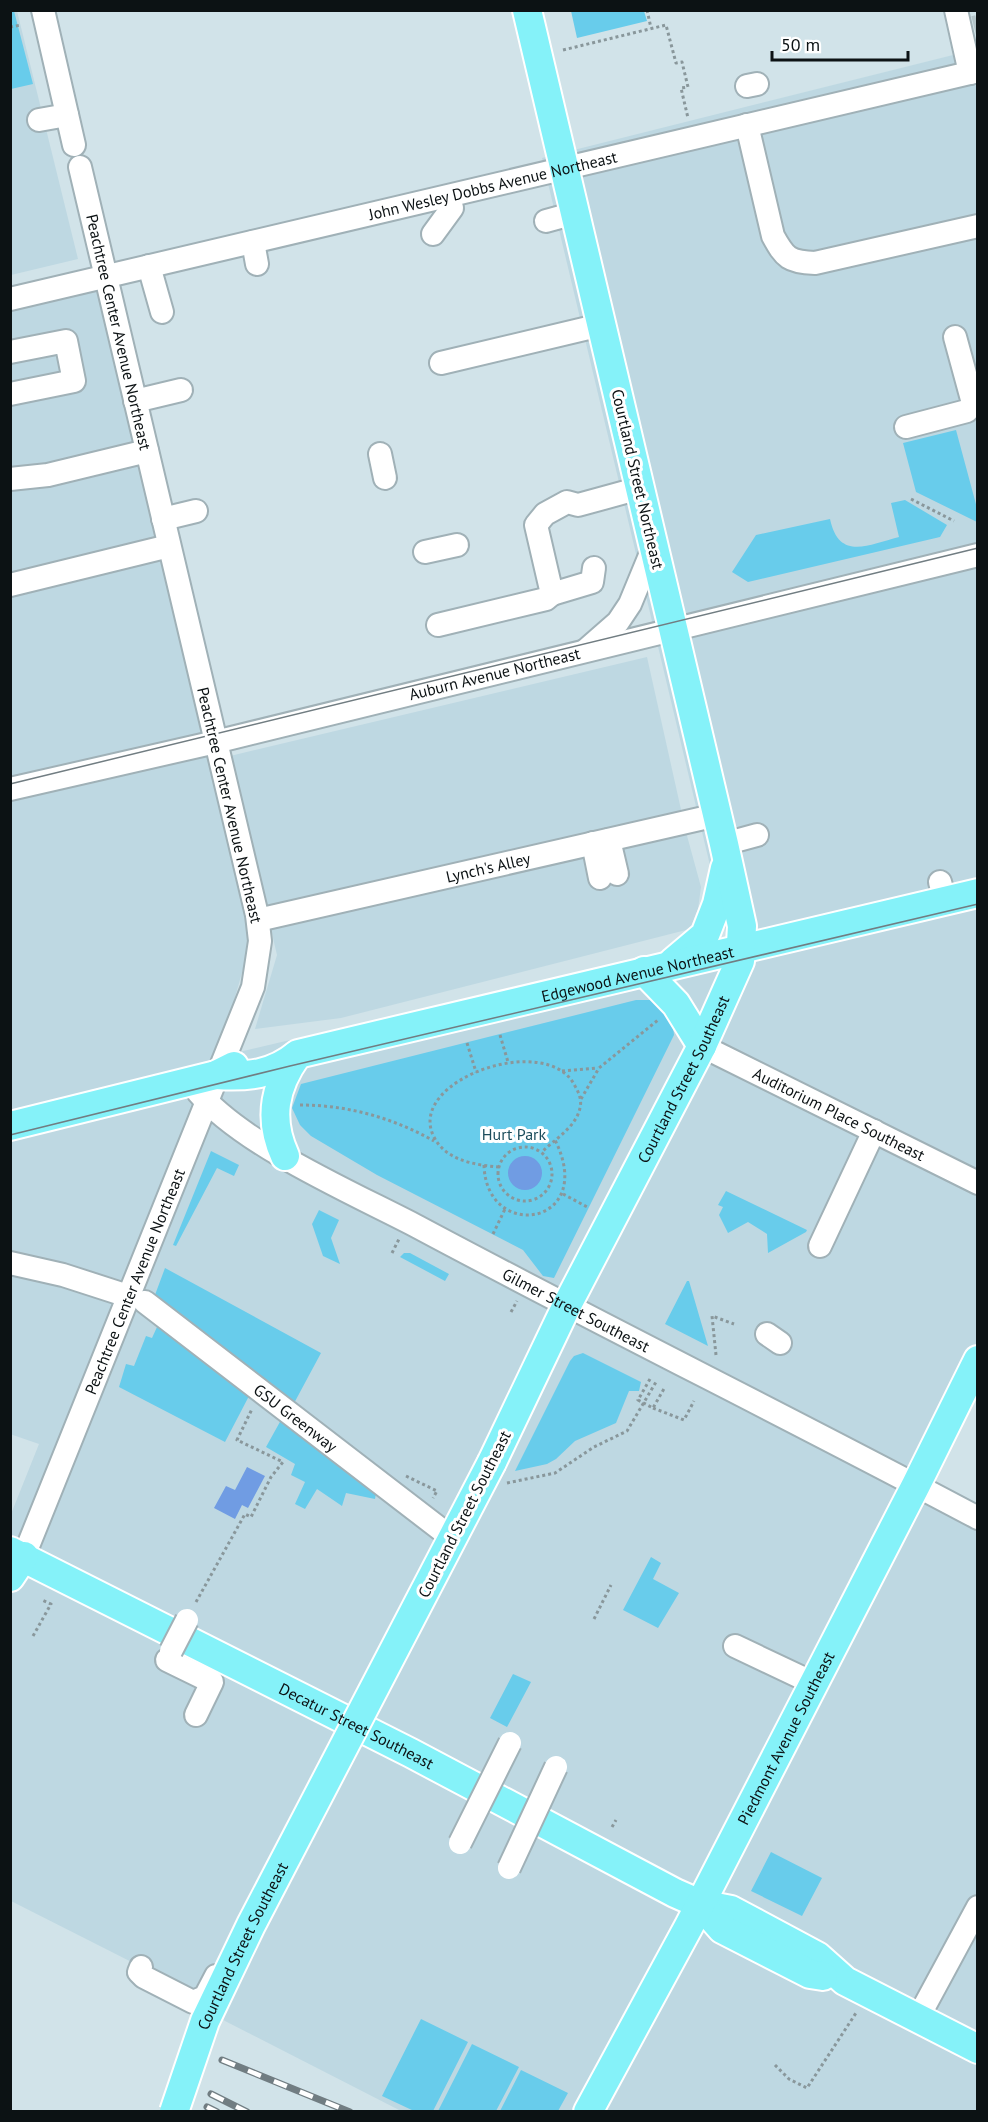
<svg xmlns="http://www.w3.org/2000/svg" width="988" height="2122" font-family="'PT Sans',sans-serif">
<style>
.built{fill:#bed8e2}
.green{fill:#68cceb}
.water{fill:#709ce3}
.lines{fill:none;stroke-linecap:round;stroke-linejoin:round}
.minor-tunnel{stroke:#b3c4c9;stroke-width:22;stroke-dasharray:22 11;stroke-linecap:butt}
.minor-casing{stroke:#a0b1b7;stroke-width:26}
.major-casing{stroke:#fff;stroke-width:32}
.path{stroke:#89979b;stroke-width:3;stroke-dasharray:3 3;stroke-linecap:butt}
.minor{stroke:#fff;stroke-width:22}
.major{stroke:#85f2f9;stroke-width:28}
.tram{stroke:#717d82;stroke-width:1.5}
.rail-casing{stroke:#717d82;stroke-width:7}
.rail{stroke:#fff;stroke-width:4.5;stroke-dasharray:14;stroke-linecap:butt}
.minor-bridge-casing{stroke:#a0b1b7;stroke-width:26;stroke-linecap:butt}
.major-bridge-casing{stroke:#fff;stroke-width:32;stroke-linecap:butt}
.minor-bridge{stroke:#fff;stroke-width:22}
.major-bridge{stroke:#85f2f9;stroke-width:28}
.labels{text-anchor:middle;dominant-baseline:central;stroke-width:6;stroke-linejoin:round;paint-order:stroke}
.street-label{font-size:16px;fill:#0c1214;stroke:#fff}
.park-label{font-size:16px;fill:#1c4d5c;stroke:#fff}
</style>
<rect width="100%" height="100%" fill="#d1e3e9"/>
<path class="built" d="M10 11H17L78 259 11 275Z
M977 49 978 1373 919 1494 977 1524V2111H401L225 2021 175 1984 11 1901V1514L39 1444 10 1434V299L112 274 257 920 218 1057 727 937 542 158Z
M647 657 686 832 701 887 698 909 690 929 341 1018 255 1029 277 955 230 756Z"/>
<path class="green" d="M10 11H14L33 84 11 89Z
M571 11H644L647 21 577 38Z
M956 430 977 508V522L916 492 903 443Z
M905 500 947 525 940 537 748 582 732 572 756 535 830 519C839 561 868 545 899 537L891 503Z
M636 1000H651C662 1011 673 1018 674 1035L554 1278 543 1276 523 1250 377 1175 311 1136 300 1125 292 1108 301 1084Z
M211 1151 239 1165 234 1176 217 1168 176 1246 173 1245Z
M726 1191 807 1230 806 1232 768 1253 767 1234 748 1222 728 1233 719 1215 723 1207 718 1205Z
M319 1210 339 1220 331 1238 340 1264 323 1256 312 1224Z
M404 1253H410L449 1274 445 1281 400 1257Z
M165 1268 321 1353 292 1407 152 1303Z
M687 1281H689L708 1346 665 1324Z
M157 1327 249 1396 225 1442 119 1387 126 1364 134 1366 146 1336 152 1338Z
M583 1353 641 1382 639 1391H629L616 1423 575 1441 556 1459 547 1464 515 1471 570 1361 574 1356Z
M286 1411 378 1482 375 1499 346 1493 342 1506 317 1489 305 1509 295 1504 305 1482 291 1475 295 1464 266 1447Z
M651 1557 661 1563 653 1579 679 1593 658 1628 623 1610Z
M513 1674 531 1682 507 1727 490 1718Z
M771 1852 822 1878 802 1916 751 1891Z
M421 2019 468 2042 433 2111H414L382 2096Z
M472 2044 519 2067 496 2111H438Z
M521 2070 568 2093 558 2111H500Z"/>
<path class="water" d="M508 1173a17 17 0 1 1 34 0a17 17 0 1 1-34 0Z
M247 1467 265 1476 248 1508 242 1505 235 1519 214 1508 226 1486 235 1490Z"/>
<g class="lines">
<path class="minor-tunnel" d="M974 27 978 26"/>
<defs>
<g id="minor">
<path d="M43 10 74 145"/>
<path d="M956 10 970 73"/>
<path d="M747 86 757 84"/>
<path d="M39 120 67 115"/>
<path d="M747 125 773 236C785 258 789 262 815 263L978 226"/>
<path d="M546 221 575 213"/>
<path d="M433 234 452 208"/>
<path d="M253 242 257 264"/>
<path d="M149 266 162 312"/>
<path id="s1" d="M10 299 978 71"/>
<path d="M10 352 66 341 74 381 10 394"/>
<path d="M441 363 601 325"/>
<path d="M135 401 181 390"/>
<path d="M906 427 967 411 973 403 955 337"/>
<path d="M380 454 385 478"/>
<path d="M10 479 48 475 147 451"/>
<path d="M163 519 196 511"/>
<path d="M425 552 457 545"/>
<path d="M10 585 169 546"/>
<path d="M552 594 592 582 594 568"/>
<path d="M438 625 546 599 552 594 536 525 545 514 567 502 578 505 640 488"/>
<path d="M586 650 618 622 630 604 654 546"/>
<path id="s2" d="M10 789 207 744 978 555"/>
<path d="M609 840 617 874"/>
<path d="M593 843 600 878"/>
<path d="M724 844 757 835"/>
<path d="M940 882 945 900"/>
<path id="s3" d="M258 920 717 815"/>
<path id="s4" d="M702 1046 978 1183"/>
<path id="s5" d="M198 1092C244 1146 353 1193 418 1227 603 1326 792 1419 978 1518"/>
<path d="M820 1246 874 1131"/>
<path d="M10 1263 63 1275 128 1296"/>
<path id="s6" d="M145 1302 448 1535"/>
<path d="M767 1334 780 1343"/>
<path id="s7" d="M24 1556 253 987 260 941 257 915 80 167"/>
<path d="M735 1646 813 1683"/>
<path d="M167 1660 212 1682 196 1715"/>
<path d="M141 1967 139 1972 144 1977 193 2002 205 1997 216 1976"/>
<path d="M918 2018 978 1907"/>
</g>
<g id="major">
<path d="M673 962 705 935 717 904 725 868"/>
<path d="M644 971 676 1004 702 1046"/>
<path id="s8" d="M216 1075C248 1077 273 1075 298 1054L978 893"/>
<path d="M10 1126 216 1075 234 1066"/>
<path d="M285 1156C268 1119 274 1087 297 1055"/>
<path id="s9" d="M492 1462 567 1305 702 1046 740 961 742 926 724 844 527 10"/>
<path id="s10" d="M10 1551 411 1753 675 1893 700 1904 731 1910 817 1956 845 1981 978 2049"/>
<path d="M10 1577 24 1556"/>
<path d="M700 1904 722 1929 810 1974 823 1976"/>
<path id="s11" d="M588 2112 689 1926 916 1485 978 1360"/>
</g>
</defs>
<use href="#minor" class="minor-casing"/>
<use href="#major" class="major-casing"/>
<path class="path" d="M647 10 651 28
M10 27 21 25
M563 50 666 25 676 63 682 62 688 87 681 88 688 118
M911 499 954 521
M500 1035 508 1062
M467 1043 476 1072
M562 1071 598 1068
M581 1099 599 1068 658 1020
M300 1105C348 1105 393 1118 434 1141
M498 1174a27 27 0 1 1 54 0a27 27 0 1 1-54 0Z
M484 1165C486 1243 598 1226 555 1140
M499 1167C474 1165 444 1160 433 1135 408 1079 548 1031 575 1086 579 1093 582 1100 580 1108 576 1127 555 1139 542 1152
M563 1194 589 1208
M493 1234 505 1209
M392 1253 399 1239
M511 1312 517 1301
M716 1355 712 1316 734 1324
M650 1379 638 1400 653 1408 665 1387
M653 1408 684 1420 694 1401
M406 1476 437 1491 433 1498
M507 1483 555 1473 594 1447 627 1431 656 1382
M196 1602 245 1514 251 1517 271 1477 283 1462 237 1440 252 1409
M594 1619 611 1585
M33 1636 51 1604 42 1600
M612 1827 616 1820
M775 2065 789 2079 807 2088 856 2013"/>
<use href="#minor" class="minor"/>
<use href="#major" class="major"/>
<path class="tram" d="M10 784 978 548
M10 1135 290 1066 978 904"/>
<defs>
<path id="rail" d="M222 2060 350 2112
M211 2094 247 2112
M207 2107 217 2112"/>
</defs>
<use href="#rail" class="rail-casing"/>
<use href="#rail" class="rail"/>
<defs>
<path id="minor-bridge" d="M171 1651 187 1620
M460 1843 510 1743
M509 1868 556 1767"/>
<g id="major-bridge">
<path id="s12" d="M174 2112 205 2021 251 1925 492 1462"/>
</g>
</defs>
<use href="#minor-bridge" class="minor-bridge-casing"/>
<use href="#major-bridge" class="major-bridge-casing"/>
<use href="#minor-bridge" class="minor-bridge"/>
<use href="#major-bridge" class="major-bridge"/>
</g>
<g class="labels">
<g class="street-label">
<text stroke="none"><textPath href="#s1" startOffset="496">John Wesley Dobbs Avenue Northeast</textPath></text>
<text transform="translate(119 332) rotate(77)">Peachtree Center Avenue Northeast</text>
<text transform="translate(638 479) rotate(77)">Courtland Street Northeast</text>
<text stroke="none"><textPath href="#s2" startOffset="498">Auburn Avenue Northeast</textPath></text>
<text transform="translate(230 805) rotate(77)">Peachtree Center Avenue Northeast</text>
<text stroke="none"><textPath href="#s3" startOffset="236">Lynch's Alley</textPath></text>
<text stroke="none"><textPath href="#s8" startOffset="436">Edgewood Avenue Northeast</textPath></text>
<text stroke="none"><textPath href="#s9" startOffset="428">Courtland Street Southeast</textPath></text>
<text stroke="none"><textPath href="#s4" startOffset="153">Auditorium Place Southeast</textPath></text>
<text stroke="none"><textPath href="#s7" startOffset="296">Peachtree Center Avenue Northeast</textPath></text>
<text stroke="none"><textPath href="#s5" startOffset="438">Gilmer Street Southeast</textPath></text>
<text stroke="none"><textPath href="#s6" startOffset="190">GSU Greenway</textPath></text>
<text transform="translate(464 1514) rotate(-63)">Courtland Street Southeast</text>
<text stroke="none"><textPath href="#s10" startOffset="388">Decatur Street Southeast</textPath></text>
<text stroke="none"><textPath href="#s11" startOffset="423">Piedmont Avenue Southeast</textPath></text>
<text stroke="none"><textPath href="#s12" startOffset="180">Courtland Street Southeast</textPath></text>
</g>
<g class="park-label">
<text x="514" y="1134">Hurt Park</text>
</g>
</g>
<rect width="988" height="2122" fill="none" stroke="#0c1214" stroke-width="24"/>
<path d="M772 51v9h136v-9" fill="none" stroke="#0c1214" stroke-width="3"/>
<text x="781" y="51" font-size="18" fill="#0c1214" stroke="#ffffff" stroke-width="4.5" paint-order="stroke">50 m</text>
</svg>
